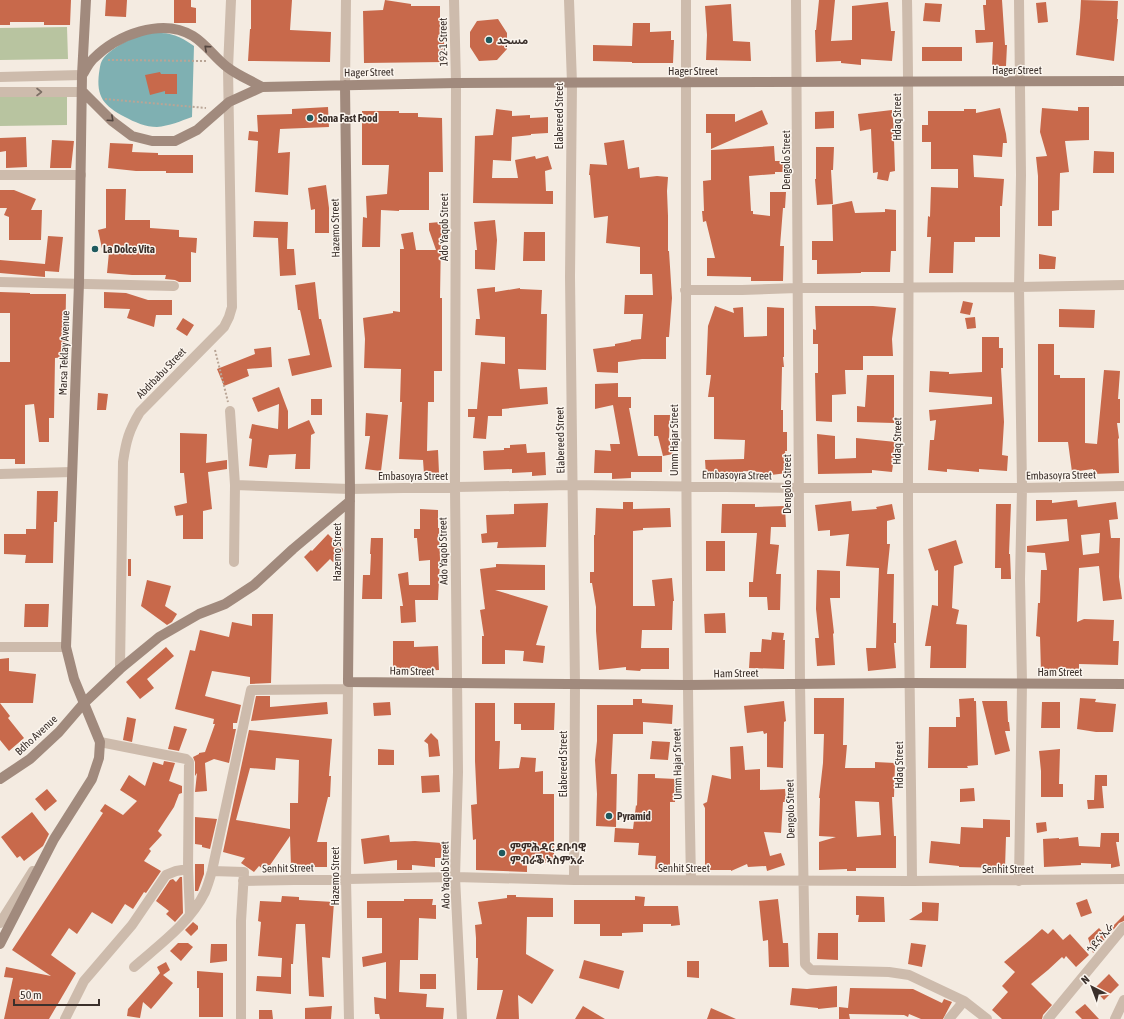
<svg xmlns="http://www.w3.org/2000/svg" width="1124" height="1019" font-family="'Asap Condensed','Noto Sans Arabic','Noto Sans Ethiopic',sans-serif">
<style>
.green{fill:#b8c4a0}
.water{fill:#7fb0b2}
.building{fill:#c8694b;fill-rule:evenodd}
.lines{fill:none;stroke-linecap:round;stroke-linejoin:round}
.path{stroke:#b9a596;stroke-width:2;stroke-dasharray:2 2;stroke-linecap:butt}
.street{stroke:#cdbbac;stroke-width:10}
.secondary{stroke:#a18a7d;stroke-width:10}
.oneway{stroke:#544640}
.oneway2{stroke:#7d6f65}
.poi-dot{fill:#1f5a5e;stroke:#fbf5ee;stroke-width:1.5}
.labels{text-anchor:middle;dominant-baseline:central;stroke-width:3;stroke-linejoin:round;paint-order:stroke}
.poi-label{font-size:11px;font-weight:bold;fill:#3b302b;stroke:#fbf5ee;text-anchor:start}
.street-label{font-size:11px;fill:#3b302b;stroke:#fbf5ee}
</style>
<rect width="100%" height="100%" fill="#f4ebe1"/>
<path class="green" d="M67 27 68 59 0 60V28Z
M67 93V125L0 126V94Z"/>
<path class="water" d="M148 33C168 32 177 34 194 46L192 117C181 121 169 126 157 127 146 127 134 122 125 117 104 106 96 97 99 73 100 68 100 63 103 59 112 47 133 37 148 33Z"/>
<path class="building" d="M0 0H71L70 25H44V22H10V25H0Z
M106 0H127L126 17 105 16Z
M174 0H191V7L196 8V23H174Z
M251 0H292L290 30 331 32 330 62 248 61 250 29H251Z
M385 0 411 4V6H440V26H444V62L364 63 363 11 383 10Z
M819 0H835L831 41 852 40V6L888 2 891 31H895L892 61 861 59V65L841 63V61L816 62 815 30H816Z
M986 0H1002L1005 45H1007L1006 66H992L993 42 976 43 975 30H985L983 5H986Z
M1081 0 1118 1 1117 19H1118L1114 61 1076 55 1080 18Z
M1046 2 1048 22 1038 23 1036 3Z
M925 3 942 4 940 22 923 21Z
M731 4 733 41 750 42 751 61 706 60 707 35 705 6Z
M498 19 507 33V49L497 60 479 61 470 47V32L477 21Z
M633 23H650V32L671 31V40H674L673 63H632V62L593 61V45L632 46Z
M922 47H962V61H922Z
M160 72 161 74H177V94H165V91L150 95 145 75Z
M328 107 329 127 280 129 278 153 290 152 288 195 255 192 258 141 248 140 249 131 258 132 257 115 292 114V109Z
M1078 107H1089V140L1065 141 1069 172 1060 173 1059 210 1052 211V226H1038V176L1036 157 1047 156 1040 132 1042 108 1078 111Z
M1000 108 1006 134 1007 143H1003L1002 157 973 155 974 177 1004 179 1002 206H1000V237H975V242H954L953 273H929L931 237H927L928 216 930 217 931 187 958 188V169H931V142H922V125H928V111H964V109H976V113Z
M496 109 512 111V116L530 115V118L548 117V133L531 134V135L512 137 511 161 493 160 492 178H518L515 160 535 156 536 159 548 156 552 169 545 171 546 191H553V204L473 203 475 136 493 135Z
M762 110 768 124 711 149V133H706V114H735V122Z
M892 110 895 140H894L895 171 890 172 888 181 877 179 878 172 873 173 871 129 860 131 858 114Z
M362 111H399V113H418V117L442 118 443 172H429V210H399V211L381 210 380 247H362L363 217 367 218 366 196 387 194 389 165H362Z
M834 111V128L815 129V112Z
M26 137 27 167 6 168V151L0 152V138Z
M52 140 74 141 71 168H50Z
M624 140 628 169 639 167 640 178 657 176 668 177 667 191 668 216V251H669L672 298 669 337H666V359H642L618 362V373L597 372 593 349 615 346V344L631 341V340L641 339 643 314H624L625 295H653L652 274H640V247L606 243 608 216 594 218 590 175H589L590 164 607 165 604 143Z
M110 143 133 144 132 152 158 153V155H193V173H166V171H136L108 168Z
M774 146 775 161H785V172H775V174L749 176 751 211H753V214L770 216V192H786L785 208H783L780 246H784L783 281H751V277L707 276V258H715L706 221 703 222 702 211H704L703 181 711 180V150Z
M816 147H834L833 170H831L833 204 817 205 815 179H816Z
M1094 151 1114 152V173H1093Z
M326 185 329 208V233H315V209L311 210 308 188Z
M106 189H126L125 220H150V228L179 230V237L197 238 196 253 191 252V282H179L175 280 165 279 166 275H132L107 273 109 252 103 253 98 230 106 228Z
M0 190H14L36 199 31 210H42L41 240H9V217L4 215 7 208H0Z
M852 201 855 213 885 212V209L896 210V251H891L890 272H861V273L817 274V260H812V241H833L832 205Z
M495 220 497 240 495 270 475 269V250H477L474 222Z
M254 221 288 222 287 249H294L296 275 280 276 278 238 253 237Z
M440 222 443 238H441L440 298H442V371H434V402H428L427 451 438 450 439 473 424 474 423 460 399 459 402 402H400L401 369 364 368 365 339 363 318 393 313V311L400 312V249H404L401 234 413 232 416 250H436L429 230V223Z
M524 232H545V261H523Z
M48 236 63 237 59 272 45 271V277L0 273V260L45 264Z
M1039 254 1056 257 1055 269H1039Z
M315 282 319 319H321L332 367 292 376 288 359 310 355 300 310H298L295 285Z
M495 287V292L520 288V289L542 290 541 314H547L546 370 518 369 520 389 547 387 548 404 502 409V416H488L486 439 473 438 475 417H468V409H477L481 362 505 364V337L475 335 476 319H480L477 289Z
M0 292 30 293V294H66L65 357 55 358 54 418H49V442H39L34 404 25 405V464H15V459H0V362H10V313H0Z
M104 292 126 293 148 300H172V315H156L154 327 127 318 130 309 104 308Z
M963 301 973 303 970 315 960 313Z
M715 306 734 313 733 308 743 307 744 337 767 336V307L784 308V357H783L784 367H782L781 410H783V432H787V451H785L787 473 763 476 762 472 743 471 744 475H706L705 460 744 459 745 440 714 439V397H708L711 375H706L708 326Z
M815 306H873L896 308 892 339 893 356H863V370H845L846 394 832 395V422L816 421 815 373H818V344H813V329L816 330Z
M1059 309 1095 310 1094 328 1059 327Z
M975 317 976 328 967 329 965 318Z
M183 318 194 325 187 336 176 329Z
M982 337H999V348H1003V368H1001L1004 422 1002 455 1008 456 1007 471 979 469V472L947 469V472L928 470 930 440H934L936 420 930 421 929 410 992 404V397L929 392 930 371 949 372V374L982 372Z
M1038 344H1054V375H1060V378H1085V443L1097 444 1104 370 1120 371 1118 399H1120V423H1117L1119 438 1118 439 1119 473 1093 474V469L1072 472 1068 442H1038Z
M271 347 272 367 247 369 249 376 224 386 217 369 255 354 254 349Z
M867 375H894V423L857 422V406L865 407Z
M618 383V397H631V408H629L638 456H662V472H631V478L612 479V473H594L595 450 611 451 610 444H620L613 405 595 409V384Z
M279 387 288 411V429L309 420 315 433 311 435 310 469H295L296 454 269 455 267 468 249 466 252 439 249 438 252 424 278 429 279 404 258 412 252 398Z
M98 393 108 394 106 410H97Z
M311 399H322V415H311Z
M366 413 388 415 381 471 365 469 370 436H365Z
M654 415H670L669 439 673 454 663 456 658 436H654Z
M180 433 207 434 206 463 227 460V469L208 472 212 509 203 511V539H183V515L176 516 174 506 187 503 184 473H180Z
M817 434 835 436V459L856 458V438L896 442 892 472 872 470V473L818 474Z
M526 444 527 453 545 452 546 475 532 476V472L512 473V469L484 470 483 451 504 450V448H510V445Z
M37 491H58L57 522H54L53 563H25L26 555 4 554V534H26V529H36Z
M1036 500H1052V503L1077 500 1078 507 1116 502 1118 519 1109 520 1111 538H1120L1119 577 1122 599 1103 601 1099 566 1079 568 1077 622 1084 619 1114 620 1113 641H1119L1118 665 1079 664V673H1070V669L1041 671 1040 637 1036 636 1038 603H1040L1041 570H1047L1045 553 1027 552V546L1069 541 1067 519 1036 521ZM1100 533 1099 553 1083 555 1081 535Z
M851 501 852 511 877 509 876 507 892 504 895 519 887 521V544H890L887 574H894L893 623H896V643H894L896 668 868 671 866 648H876L879 568 846 566 849 534 830 536V530L818 531 815 505Z
M623 502H633V509L670 508 671 527 643 528V530L633 531V606H655L652 580 672 578 674 601H673L672 630H642L641 648H669V669H641L640 671 626 670V667L599 670 596 631V607L592 583H590V572H594V535H595L596 508 623 509Z
M548 503 546 547 497 548 498 542 482 543 481 534 487 533 486 515 514 514V504Z
M722 504H755V507L785 506 786 527H771L770 544 779 545 776 574H781L780 610H768L767 597H749V582H753L757 533H721Z
M996 504H1011L1009 554H1010L1011 579H1001V568H995Z
M420 509 438 510V528H439L440 559 438 600H415L416 622 401 623 400 606H403L398 574 408 572 409 585H430V560L419 561 417 538H414V529H420Z
M328 534 343 549V551L333 562 330 559 317 572 304 557 311 550 312 551Z
M371 538H383L382 599H362L363 575H370L371 554H370Z
M956 540 963 563 954 566 952 608 959 610 956 624 967 625 966 668H930L931 646H925L932 605 938 606V570L935 571 928 549Z
M706 541H725V571H706Z
M128 559H131V576H128Z
M496 564 545 565V590H495L548 606 536 645 545 646 543 663 523 661 524 651 505 650V664H482V636H484L480 610 485 609 480 569 496 567Z
M817 570 840 571V598H830L834 633 833 634 835 665 817 666 815 638H819L816 609Z
M147 580 171 586 165 606 177 614 172 622 167 625 141 606Z
M25 604H49L48 627H24Z
M725 613 726 633H705L704 614Z
M252 614H273L271 683 250 684V677L212 671 205 696 241 705 237 723H233V729H236L229 763 214 759 205 763 207 791 195 792 197 773 195 776V762L193 757 199 754V753L205 752 215 724H213L214 719 175 709 190 650 195 651 200 630 229 637 232 622 252 626Z
M772 632 784 633 783 640H785L784 669 749 668 750 652H761L762 639 771 640Z
M393 641H414V647L438 646 439 670 401 672V668H393Z
M166 647 174 656 147 679 154 688 140 699 126 682Z
M9 658V671L36 674 33 703H0L10 716 8 718 24 738 9 751 0 740V659Z
M256 696H270V707L327 702 328 714 251 721Z
M814 698H844L843 745H847L845 768H875V762L895 763 894 797H892L894 836H896V868H856V871H847V869L819 870V842L836 837 819 836 820 798H819L823 763 824 734H814ZM855 801 879 802 881 835 857 837Z
M974 698V701H976L978 765 967 766 968 768H928L929 727H956V717H960L959 699Z
M1080 698 1096 699 1095 702 1116 704 1113 732H1096L1077 729Z
M633 699H642V703L673 705 672 724 643 722V734H613L611 774H617L616 827 596 826 597 794 595 760 597 741V705H633Z
M784 701 786 721 784 722 783 768 767 767V733L764 734 763 731 747 733 744 706Z
M982 701H1007L1008 722H1009L1010 731H1005L1010 751 995 755Z
M390 702 391 715 374 716 373 703Z
M1042 702H1060V728H1041Z
M475 703H495V741H500L499 769 519 768 521 757 536 758 535 772 543 771V794H554V863H527V872L476 870V839L473 840 471 805 477 804 475 761Z
M514 703H555L554 730H521V724H514Z
M127 717 136 719 132 742 123 740Z
M174 726 187 729 179 751 168 749Z
M249 730 332 739 329 776H331L330 797H328L317 842H327V867H291L290 836 266 871 259 866 254 872 241 863 245 858 223 852ZM276 758 299 760 298 803H290V829L236 820 250 768 275 770Z
M431 733 438 740 440 756 429 757 428 744 424 741Z
M652 741 670 742 668 760 650 759Z
M743 746 745 770 760 769V790L785 789 786 802H783L781 833 764 832 770 856 781 853 785 865 767 871 766 866 748 867 747 864 731 871V870H705V808L703 804 707 802 712 775 731 779 730 747Z
M378 749 394 750V765H378Z
M1060 749 1059 784H1063V797H1041V771L1039 751Z
M164 761 175 763 169 781 182 786V793L179 794 174 807 158 831 162 835 149 849 151 851 144 861 161 871 146 893 144 892 133 909 125 904 112 924 92 912 77 934 69 928 51 955 76 973 49 1019H4L13 978 4 977 6 967 51 976 12 950 103 813 100 811 105 804 123 815 137 801 120 790 129 775 145 786 153 762 163 765Z
M638 774H655V778L676 779 675 802H670V869H655L656 856 638 855 639 843 614 842 615 828 633 829 636 805 637 806Z
M439 775 440 792 422 793 421 776Z
M1095 775H1107V786H1102L1104 808 1088 809 1087 800H1094Z
M974 788 975 801 960 802V789Z
M47 789 57 801 45 811 35 799Z
M32 812 49 834 43 846 24 861 20 856 17 858 1 837Z
M195 817 217 819 210 849 202 847V845L195 844Z
M983 819 1010 820V837H1006L1005 868 959 867V866L929 863 931 841 960 844 961 827 983 828Z
M1046 822 1047 831 1037 833 1036 823Z
M1101 833H1119V842H1116L1120 866 1111 868V864L1081 863V865L1044 867 1043 839 1059 838V839L1078 837 1079 846 1100 847Z
M389 835 390 842 415 841 442 843 441 858H435V867L412 865V870H397V860L364 864 361 839Z
M195 864H204V874L198 891H195Z
M180 877H182L183 913 175 922 166 914 169 911 156 901 170 880 173 879 176 882Z
M507 895H516V897L553 898V917H527L526 954 554 970 532 1004 518 995 519 1019H496L503 990H477L478 958H476V938L475 925 482 924 478 902 507 898Z
M282 896 299 897V900L334 902 330 958 322 957 324 997 309 996 305 924H296L293 964H291V994L256 991 257 976 281 977 282 958 258 956 261 922 258 921 260 901 281 902Z
M635 896 645 897 644 906H678L680 925 671 926V924H643V932L622 933V936H600V924H574V900H635Z
M856 896 884 897 885 922H858L859 915H856Z
M404 899H433L432 905H436V919L419 918 418 960H400L399 992 427 994 426 1007 444 1008 443 1019H380L379 1014H375L374 997 386 999V962L363 967 362 957 382 953V918H367V901H404Z
M778 899 783 943H788L789 967H769L768 940 763 941 759 901Z
M1087 899 1092 913 1081 917 1076 903Z
M922 902 939 903 938 921 909 920 922 912Z
M1124 915V921L1119 923 1109 935 1107 932Z
M193 922 198 926V929L191 936 185 930Z
M1099 928 1107 937 1093 953 1088 938Z
M1042 929 1048 934 1053 929 1063 940 1070 934 1089 955 1076 967 1066 956 1064 959 1062 957 1048 970 1031 984 1052 1005 1043 1015 1042 1019H1002L992 1010 1008 992 1002 986 1015 972 1004 962 1030 940Z
M818 933H838V960L817 959Z
M178 943H188L193 947 181 961 170 951Z
M911 943 926 945 922 967 908 964Z
M211 944H227V961L210 963Z
M584 960 624 971 619 989 579 978Z
M687 961H699V978L687 977Z
M166 962 170 970 163 975 173 983 151 1009 143 1002 140 1018 127 1016 128 1009 160 973 157 967Z
M197 971 223 973V1017H199V988H197Z
M420 974H436V989H420Z
M1109 974 1119 985 1104 1000 1094 989Z
M837 986V1007L818 1009V1008L790 1005 792 988 807 989Z
M850 988 913 989 942 1003 944 999 952 1002 943 1019H921L909 1014 908 1017 904 1015 849 1014 850 1019H839V1007L848 1008Z
M1085 1004 1099 1019H1082L1075 1012Z
M332 1006 331 1019H305V1008Z
M583 1006 605 1019H575Z
M711 1008 736 1019H707Z
M259 1010H272L273 1019H259Z"/>
<g class="lines">
<path class="path" d="M108 60 206 61
M105 99 206 108
M215 350 228 402"/>
<path class="street" d="M454 0 456 83 455 488 458 772 455 877 462 1019
M569 0 572 83 570 277 575 684 574 880
M686 0C686 293 685 586 691 880
M796 0 800 684 805 964 811 970 889 972 909 975 964 1001 987 1019
M907 0C910 162 908 325 908 487 908 619 911 750 912 881
M0 77 82 75
M345 85 346 0
M0 92H83
M0 175H81
M0 282 174 286
M685 290H742L797 288 1019 287 1124 285
M230 411 235 485 234 562
M0 474 72 472
M235 485 350 489 572 485 800 488H1022L1124 486
M0 647H66
M120 669 123 462C126 441 129 430 140 412L224 327 229 317 232 307 228 68 231 0
M348 683 346 879 349 1019
M100 742 186 759 189 762 188 869 190 914
M212 871 244 872 241 921V1019
M243 881 455 877 574 880 912 881 1124 879
M1019 881 1022 683 1020 579 1022 488 1019 287 1021 175 1019 0
M0 923 33 871
M134 967C159 945 190 923 205 892 208 885 210 878 212 871L251 690 348 689
M65 1019 84 981 132 925 166 875 176 871 188 869
M949 1019 964 1001
M1048 1019 1124 927
M1115 1019 1124 1000"/>
<path class="secondary" d="M83 74C86 69 89 63 93 59 117 35 162 17 193 36 206 44 215 58 227 67 237 75 250 80 262 87
M345 85 350 489 348 682 687 685 910 683 1124 684
M83 92 112 121 132 136 152 141H175L197 130 229 102 262 87 456 83 1124 81
M0 779 30 759 59 732 84 703 120 669 159 637 199 614 225 604 254 585 293 549 350 501
M0 944 54 839 92 779 99 758 100 742 74 679 66 647 79 283 82 75 86 0"/>
</g>
<defs><path id="oneway-chevron" d="M-2-3.5L2.5 0L-2 3.5" fill="none" stroke-width="1.6" stroke-linecap="round" stroke-linejoin="round"/></defs>
<g class="oneway">
<use href="#oneway-chevron" transform="translate(207 48) rotate(-138)"/>
<use href="#oneway-chevron" transform="translate(111 119) rotate(42)"/>
</g>
<use class="oneway2" href="#oneway-chevron" transform="translate(39 92)"/>
<g class="poi-dot">
<circle cx="489" cy="40" r="4"/>
<circle cx="310" cy="118" r="4"/>
<circle cx="95" cy="249" r="4"/>
<circle cx="609" cy="816" r="4"/>
<circle cx="502" cy="853" r="4"/>
</g>
<g class="labels">
<g class="poi-label">
<text x="497" y="40">مسجد</text>
<text x="318" y="118">Sona Fast Food</text>
<text x="103" y="249">La Dolce Vita</text>
<text x="617" y="816">Pyramid</text>
<text x="510" y="847">ምምሕዳር ደቡባዊ<tspan x="510" dy="13">ምብራቕ ኣስምአራ</tspan></text>
</g>
<g class="street-label">
<text transform="translate(443 42) rotate(-91)">192-1 Street</text>
<text x="1017" y="70">Hager Street</text>
<text x="693" y="71">Hager Street</text>
<text transform="translate(369 72) rotate(-1)">Hager Street</text>
<text transform="translate(559 116) rotate(-90)">Elabereed Street</text>
<text transform="translate(897 117) rotate(-90)">Hdaq Street</text>
<text transform="translate(786 160) rotate(-90)">Dengolo Street</text>
<text transform="translate(444 227) rotate(-90)">Ado Yaqob Street</text>
<text transform="translate(335 228) rotate(-91)">Hazemo Street</text>
<text transform="translate(64 353) rotate(-88)">Marsa Teklay Avenue</text>
<text transform="translate(161 373) rotate(-46)">Abdrbabu Street</text>
<text transform="translate(560 440) rotate(-91)">Elabereed Street</text>
<text transform="translate(674 440) rotate(-90)">Umm Hajar Street</text>
<text transform="translate(897 441) rotate(-89)">Hdaq Street</text>
<text transform="translate(737 475) rotate(1)">Embasoyra Street</text>
<text transform="translate(1061 475) rotate(-1)">Embasoyra Street</text>
<text x="413" y="476">Embasoyra Street</text>
<text transform="translate(787 484) rotate(-90)">Dengolo Street</text>
<text transform="translate(443 551) rotate(-91)">Ado Yaqob Street</text>
<text transform="translate(337 552) rotate(-90)">Hazemo Street</text>
<text transform="translate(412 671) rotate(1)">Ham Street</text>
<text x="1060" y="672">Ham Street</text>
<text transform="translate(736 673) rotate(-1)">Ham Street</text>
<text transform="translate(36 735) rotate(-43)">Bdho Avenue</text>
<text transform="translate(563 764) rotate(-90)">Elabereed Street</text>
<text transform="translate(677 764) rotate(-91)">Umm Hajar Street</text>
<text transform="translate(899 765) rotate(-90)">Hdaq Street</text>
<text transform="translate(790 809) rotate(-91)">Dengolo Street</text>
<text transform="translate(288 868) rotate(-1)">Senhit Street</text>
<text x="684" y="868">Senhit Street</text>
<text x="1008" y="869">Senhit Street</text>
<text transform="translate(445 875) rotate(-91)">Ado Yaqob Street</text>
<text transform="translate(335 876) rotate(-90)">Hazemo Street</text>
<text transform="translate(1100 938) rotate(-51)">ጎደና ኢራ</text>
</g>
</g>
<g transform="translate(1092 987) rotate(318)" stroke="#fbf5ee" stroke-width="3" paint-order="stroke">
<path d="M0-3L7 15L0 10L-7 15Z" fill="#3b302b"/>
<text y="-6" font-size="11" font-weight="bold" text-anchor="middle" fill="#3b302b">N</text>
</g>
<path d="M14 999v6h85v-6" fill="none" stroke="#3b302b" stroke-width="2"/>
<text x="20" y="999" font-size="12" fill="#3b302b" stroke="#fbf5ee" stroke-width="3" paint-order="stroke">50 m</text>
</svg>
